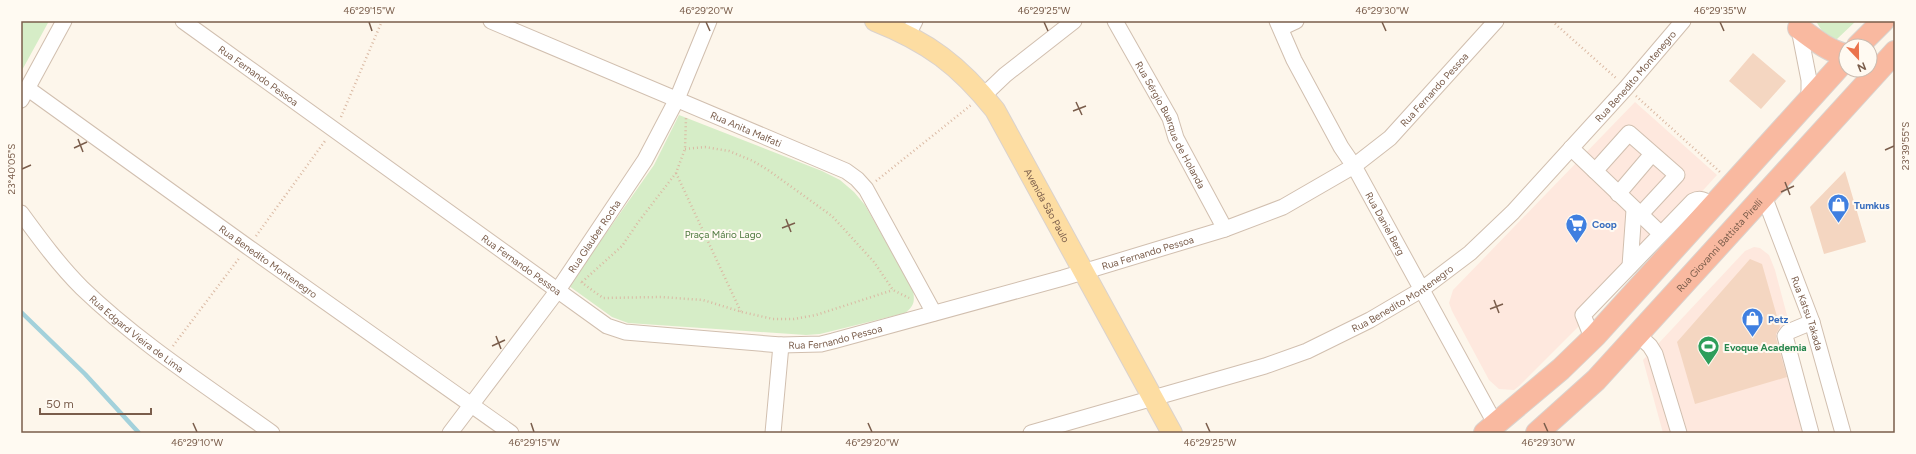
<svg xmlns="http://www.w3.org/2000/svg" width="1916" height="454" font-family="Figtree,sans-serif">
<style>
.commercial{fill:#fee8de}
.green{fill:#d6edc7}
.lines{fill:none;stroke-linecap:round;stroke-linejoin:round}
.stream{stroke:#a3d1db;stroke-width:4.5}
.building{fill:#f4d6c1}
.minor-casing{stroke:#d1bfaf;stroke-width:17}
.major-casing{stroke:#dad2cd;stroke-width:22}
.highway-casing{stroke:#dad2cd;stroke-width:24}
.path{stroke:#dab9a3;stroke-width:2.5;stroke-dasharray:1 3;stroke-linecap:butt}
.minor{stroke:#fff;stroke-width:15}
.major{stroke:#fddda2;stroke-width:20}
.highway{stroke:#f9b9a0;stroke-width:22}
.ticks{fill:none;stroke:#7a5d4b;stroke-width:1.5}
.labels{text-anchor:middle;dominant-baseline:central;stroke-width:4;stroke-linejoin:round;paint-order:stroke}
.street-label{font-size:10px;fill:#7a5d4b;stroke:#fffaf2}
.shop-label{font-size:10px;font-weight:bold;fill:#366cbe;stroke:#fffaf2;text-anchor:start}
.park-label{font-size:10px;fill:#507a40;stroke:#fffaf2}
.leisure-label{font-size:10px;font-weight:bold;fill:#27864d;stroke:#fffaf2;text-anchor:start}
.neatline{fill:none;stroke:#7a5d4b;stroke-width:1.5}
.ticks-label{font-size:10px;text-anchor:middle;fill:#7a5d4b}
</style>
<rect width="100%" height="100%" fill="#fdf6eb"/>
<path class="commercial" d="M1635 102 1717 175 1581 324 1519 386 1514 390 1499 389 1489 380 1452 311 1449 303 1453 290Z
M1754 247 1760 248 1769 255 1775 270 1818 433H1663L1643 360 1745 251Z"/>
<path class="green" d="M21 21H49L21 72Z
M1816 21H1856L1837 39C1826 38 1821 30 1816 21Z
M679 115 822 171 840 180 854 192 865 205 913 290C915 302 914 306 905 313L820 334 806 335 628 323 612 317 569 286 654 165Z"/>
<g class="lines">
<path class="stream" d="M21 312 85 374 139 433"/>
</g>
<path class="building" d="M1753 53 1786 81 1761 109 1729 81Z
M1845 171 1866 242 1824 254 1810 207Z
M1750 259 1762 264 1780 327 1776 334V338L1787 377 1695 404 1677 342Z"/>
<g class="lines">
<defs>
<g id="minor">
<path id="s1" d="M183 21 607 326 625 332 781 345 821 344 833 341 1063 278 1225 229 1283 207 1354 166 1390 138 1496 21"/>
<path id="s2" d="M491 21 846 171 857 179 866 189 934 313"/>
<path id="s3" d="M1115 21 1170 118 1176 138 1225 229"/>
<path id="s4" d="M1277 21 1294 60 1341 147 1354 166 1496 425"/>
<path d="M1798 24 1809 80V98"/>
<path d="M1281 28 1296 21"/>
<path d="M908 35 915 21"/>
<path id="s5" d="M27 88 248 247 511 433"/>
<path d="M984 95 1005 75 1074 21"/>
<path d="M21 100 64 21"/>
<path d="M1571 148 1660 233"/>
<path d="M1595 171 1629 133 1677 175 1640 215"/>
<path d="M1618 194 1652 154"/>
<path id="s6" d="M1764 196 1812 322 1843 433"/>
<path id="s7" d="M21 213C40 239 59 265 82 288 139 343 208 387 272 433"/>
<path d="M1630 266 1634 210"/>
<path d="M1637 334 1650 346 1655 354 1679 433"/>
<path d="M1595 336 1589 330 1583 315 1693 201C1701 197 1706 201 1713 205"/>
<path id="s8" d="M450 433 558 290 645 160 677 99 709 21"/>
<path d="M773 433 781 345"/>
<path id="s9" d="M1031 433 1265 366 1307 351 1370 320 1421 290 1470 253 1513 212 1626 88 1683 21"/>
<path d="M1811 433 1785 336 1788 332 1812 322"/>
</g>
<g id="major">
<path id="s10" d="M875 21C928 42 959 65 995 110L1172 433"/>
</g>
<g id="highway">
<path d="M1799 28C1814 39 1828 51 1846 55"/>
<path d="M1858 46 1883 21"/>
<path d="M1485 433 1561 369 1595 336 1846 59"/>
<path id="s11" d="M1537 433 1596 380 1895 52"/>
</g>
</defs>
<use href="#minor" class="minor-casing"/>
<use href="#major" class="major-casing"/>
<use href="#highway" class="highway-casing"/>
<path class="path" d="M1552 21 1616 78
M1636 96 1720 172
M341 117 382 21
M685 149 705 147 729 151 753 161 768 170 832 216 874 262 893 290 909 298
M676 173 741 312
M876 181 971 105
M256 236 325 141
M581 282 603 298 661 297 703 300 742 312 773 319H794L816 315 893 290
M582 282 622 246 639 221 676 173 685 149 686 118
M173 346 240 257"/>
<use href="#minor" class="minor"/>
<use href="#major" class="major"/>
<use href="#highway" class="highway"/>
</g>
<path class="ticks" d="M369 22 372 31M706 22 710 31M1044 22 1048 31M1382 22 1386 31M1720 22 1724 31M1076 102 1082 115M1073 111 1086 106M78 139 83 152M74 148 87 142M1885 150 1894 146M22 169 31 165M1785 182 1790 195M1781 192 1794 186M786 219 791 232M782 228 795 223M1494 300 1499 313M1490 309 1503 304M496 336 501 349M492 346 505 340M193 423 197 432M531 423 534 432M868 423 872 432M1206 423 1210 432M1544 423 1548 432"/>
<defs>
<symbol id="shop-pin" viewBox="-11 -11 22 30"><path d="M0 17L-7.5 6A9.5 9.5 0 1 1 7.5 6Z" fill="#3f7fe0" stroke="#fffaf2"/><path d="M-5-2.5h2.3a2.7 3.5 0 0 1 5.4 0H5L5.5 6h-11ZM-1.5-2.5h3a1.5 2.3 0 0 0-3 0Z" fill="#fff"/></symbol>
<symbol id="supermarket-pin" viewBox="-11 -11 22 30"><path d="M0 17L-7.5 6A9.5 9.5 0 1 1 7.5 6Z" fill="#3f7fe0" stroke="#fffaf2"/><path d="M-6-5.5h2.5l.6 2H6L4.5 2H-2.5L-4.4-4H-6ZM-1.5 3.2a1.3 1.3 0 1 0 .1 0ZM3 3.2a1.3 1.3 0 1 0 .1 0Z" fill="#fff"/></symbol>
<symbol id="stadium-pin" viewBox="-11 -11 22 30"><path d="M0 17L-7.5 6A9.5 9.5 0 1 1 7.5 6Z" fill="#2e9e5b" stroke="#fffaf2"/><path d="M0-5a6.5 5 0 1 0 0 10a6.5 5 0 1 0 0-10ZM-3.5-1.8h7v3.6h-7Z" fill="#fff"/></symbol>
</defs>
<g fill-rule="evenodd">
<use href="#shop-pin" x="1826" y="192" width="25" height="34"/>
<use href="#supermarket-pin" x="1564" y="212" width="25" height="34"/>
<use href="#shop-pin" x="1740" y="306" width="25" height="34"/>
<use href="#stadium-pin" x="1696" y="334" width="25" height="34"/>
</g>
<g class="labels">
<g class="street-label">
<text stroke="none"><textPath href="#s1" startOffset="93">Rua Fernando Pessoa</textPath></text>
<text stroke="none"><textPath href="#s9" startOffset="721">Rua Benedito Montenegro</textPath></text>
<text stroke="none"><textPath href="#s1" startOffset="1413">Rua Fernando Pessoa</textPath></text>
<text stroke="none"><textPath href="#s3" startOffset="118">Rua Sérgio Buarque de Holanda</textPath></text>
<text stroke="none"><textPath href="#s2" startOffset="277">Rua Anita Malfati</textPath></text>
<text stroke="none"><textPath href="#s10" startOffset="260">Avenida São Paulo</textPath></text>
<text stroke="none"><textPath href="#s4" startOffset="230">Rua Daniel Berg</textPath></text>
<text stroke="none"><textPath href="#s8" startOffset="244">Rua Glauber Rocha</textPath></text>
<text stroke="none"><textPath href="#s11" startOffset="262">Rua Giovanni Battista Pirelli</textPath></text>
<text stroke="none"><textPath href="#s1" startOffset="1077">Rua Fernando Pessoa</textPath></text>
<text stroke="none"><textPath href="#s5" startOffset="297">Rua Benedito Montenegro</textPath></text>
<text stroke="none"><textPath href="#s1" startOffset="417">Rua Fernando Pessoa</textPath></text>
<text stroke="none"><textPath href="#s9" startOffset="397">Rua Benedito Montenegro</textPath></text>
<text stroke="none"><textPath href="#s6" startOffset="125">Rua Katsu Takada</textPath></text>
<text stroke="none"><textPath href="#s7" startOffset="168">Rua Edgard Vieira de Lima</textPath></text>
<text stroke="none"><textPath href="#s1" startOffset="753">Rua Fernando Pessoa</textPath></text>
</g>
<g class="shop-label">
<text x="1854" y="205">Tumkus</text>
<text x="1592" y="224">Coop</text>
<text x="1768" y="319">Petz</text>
</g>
<g class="park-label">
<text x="723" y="234">Praça Mário Lago</text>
</g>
<g class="leisure-label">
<text x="1724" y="347">Evoque Academia</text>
</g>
</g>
<rect width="1916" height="454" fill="none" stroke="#fffaf2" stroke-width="44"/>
<g transform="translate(1858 58) rotate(158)"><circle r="19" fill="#fffaf2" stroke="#cabbaf"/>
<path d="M0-3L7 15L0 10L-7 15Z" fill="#eb734c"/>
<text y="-6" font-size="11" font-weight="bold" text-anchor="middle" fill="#7a5d4b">N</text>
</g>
<path d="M40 408v6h111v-6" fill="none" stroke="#7a5d4b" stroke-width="2"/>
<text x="46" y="408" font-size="12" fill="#7a5d4b" stroke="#fffaf2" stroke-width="3" paint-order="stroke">50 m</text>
<rect x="22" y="22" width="1872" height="410" class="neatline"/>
<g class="ticks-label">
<text x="369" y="14">46°29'15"W</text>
<text x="706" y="14">46°29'20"W</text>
<text x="1044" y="14">46°29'25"W</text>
<text x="1382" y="14">46°29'30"W</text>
<text x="1720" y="14">46°29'35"W</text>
<text transform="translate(1905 146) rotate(-90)" y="4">23°39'55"S</text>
<text transform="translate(11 169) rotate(-90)" y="4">23°40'05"S</text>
<text x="197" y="446">46°29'10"W</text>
<text x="534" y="446">46°29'15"W</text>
<text x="872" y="446">46°29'20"W</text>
<text x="1210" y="446">46°29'25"W</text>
<text x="1548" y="446">46°29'30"W</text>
</g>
</svg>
